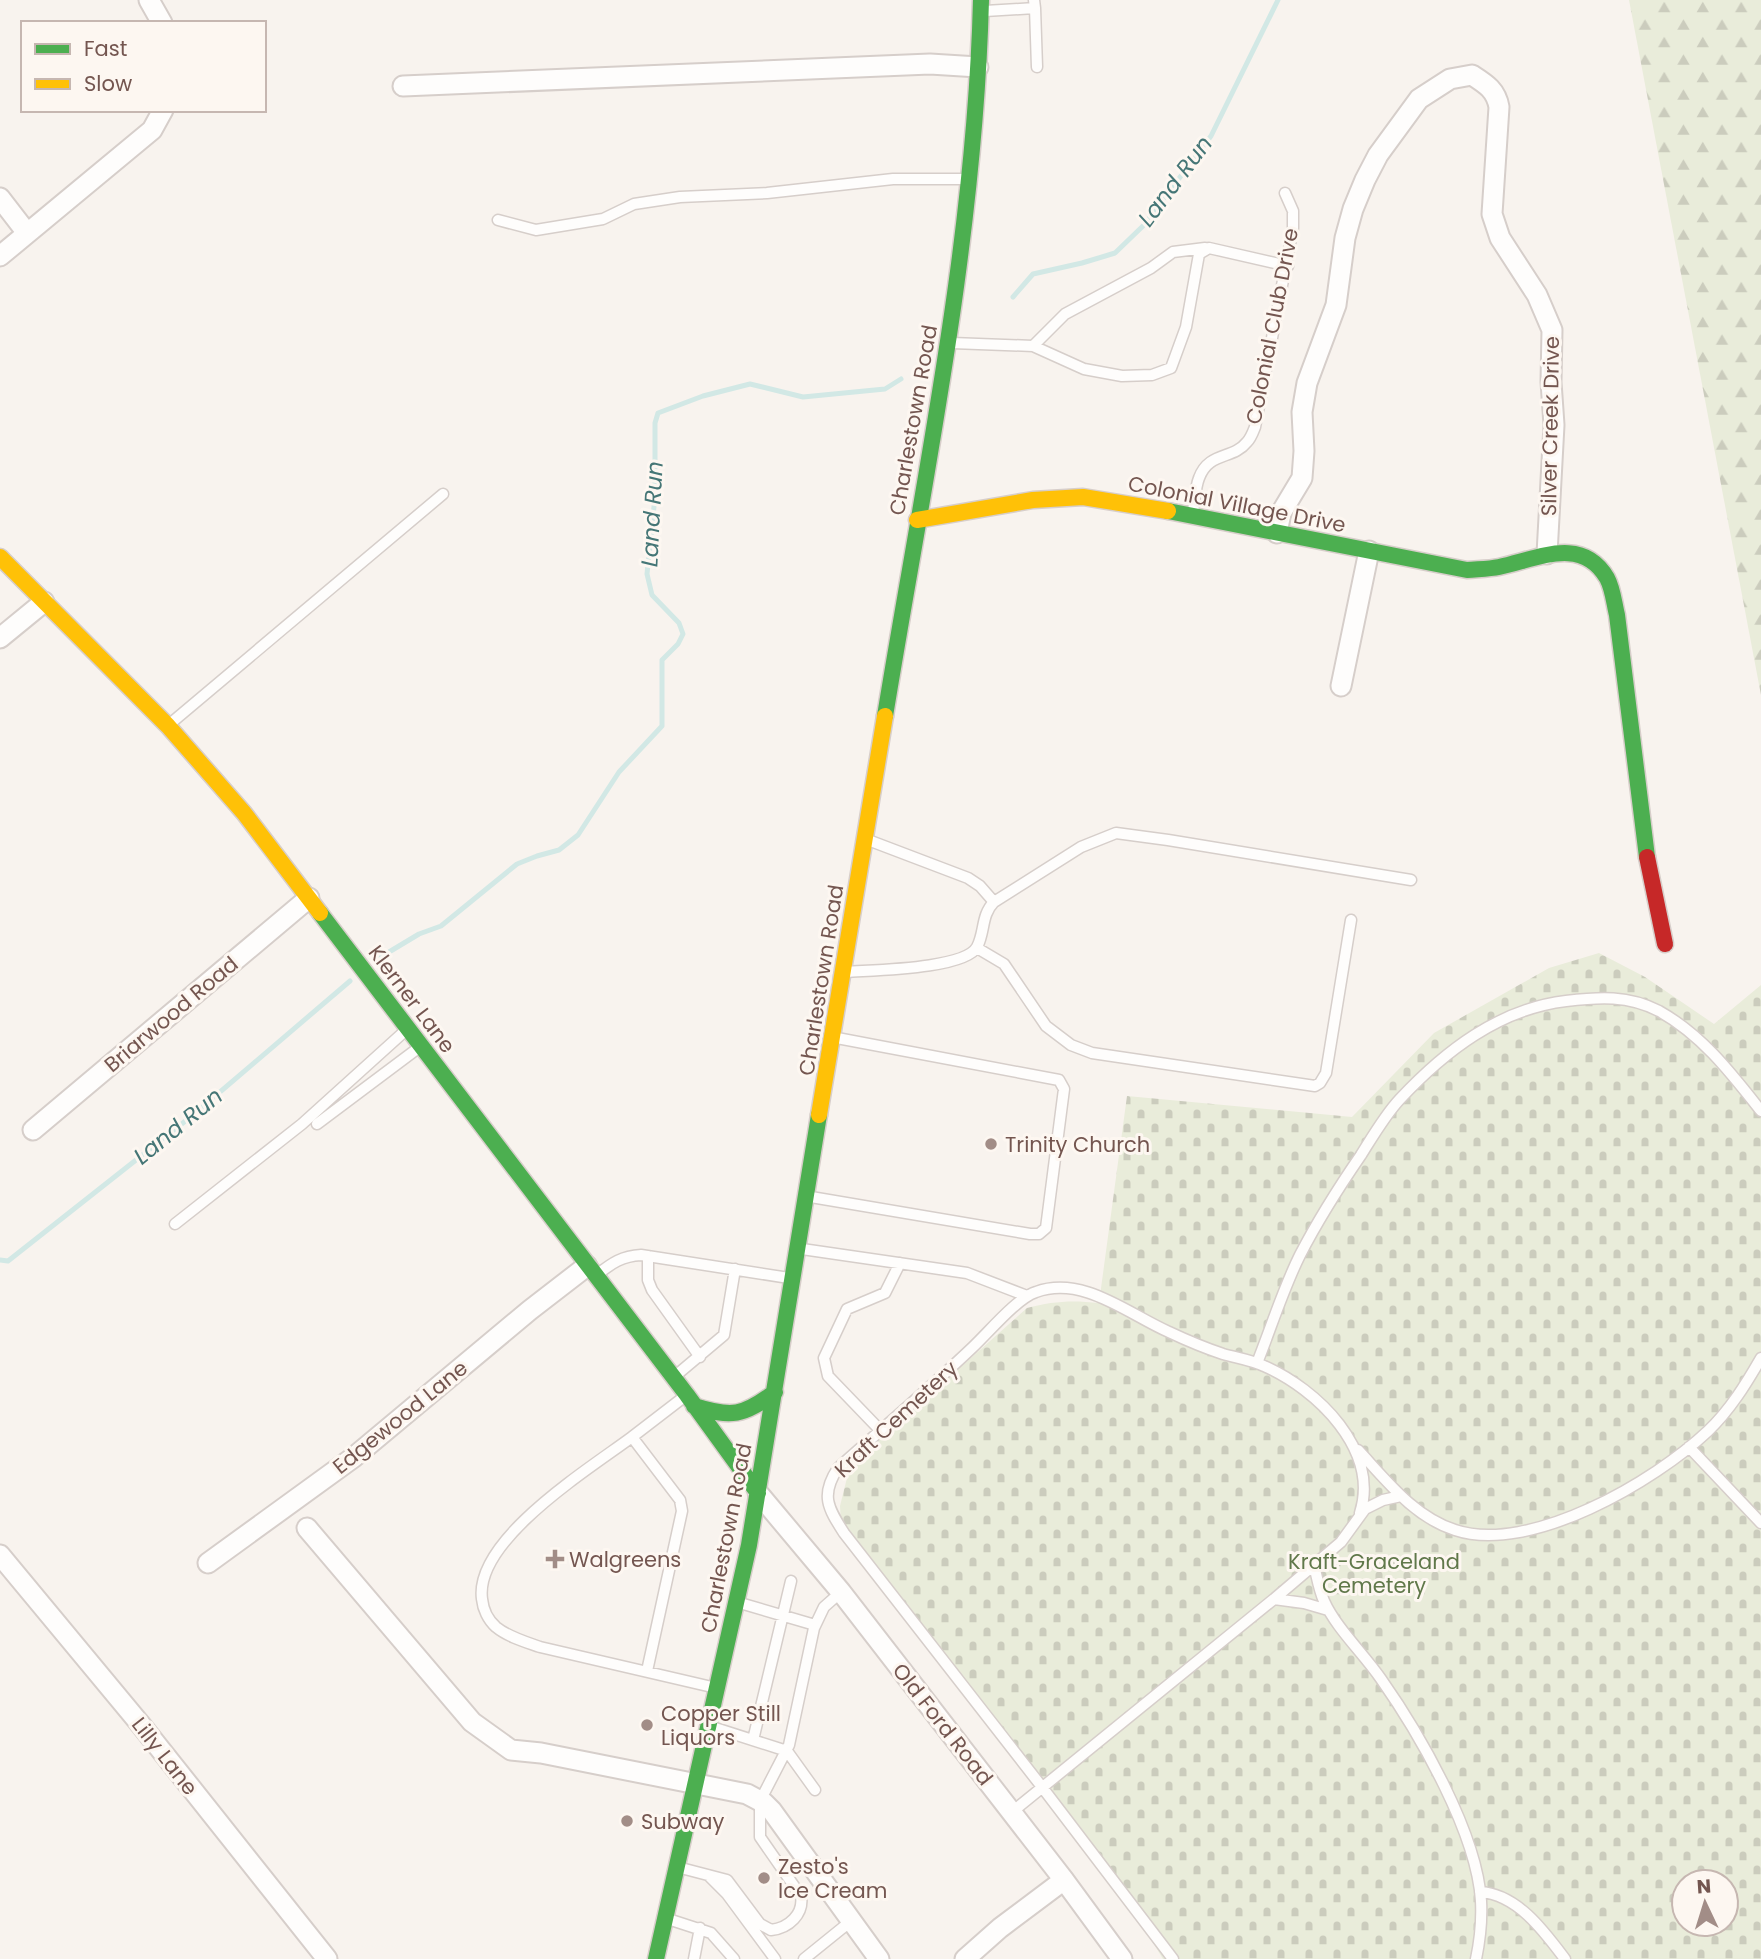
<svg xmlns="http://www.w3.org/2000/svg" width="1761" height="1959" font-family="Poppins,sans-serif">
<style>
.forest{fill:url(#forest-firs)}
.cemetery{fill:url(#cemetery-stones);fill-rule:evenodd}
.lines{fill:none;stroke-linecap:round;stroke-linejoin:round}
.stream{stroke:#d2e8e5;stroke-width:5}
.lane-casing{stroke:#d6ceca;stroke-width:13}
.street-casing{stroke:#d6ceca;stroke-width:23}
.fast-casing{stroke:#d7ceca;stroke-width:19}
.slow-casing{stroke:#d7ceca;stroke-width:19}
.jam-casing{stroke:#d7ceca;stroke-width:19}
.lane{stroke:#fefdfc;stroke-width:10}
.street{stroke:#fefdfc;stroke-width:19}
.fast{stroke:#4caf50;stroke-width:16}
.slow{stroke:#ffc107;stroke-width:16}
.jam{stroke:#c62828;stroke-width:16}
.poi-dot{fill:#a28d87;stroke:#fdf7f1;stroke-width:2.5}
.labels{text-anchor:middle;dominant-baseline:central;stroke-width:6;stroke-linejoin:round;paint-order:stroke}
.street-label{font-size:21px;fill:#745650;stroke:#fdf7f1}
.poi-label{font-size:21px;fill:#745650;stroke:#fdf7f1;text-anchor:start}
.park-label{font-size:21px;fill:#60784a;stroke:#fdf7f1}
.water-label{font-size:23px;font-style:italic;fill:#457676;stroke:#fdf7f1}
</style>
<defs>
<pattern id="forest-firs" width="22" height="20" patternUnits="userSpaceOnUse" patternTransform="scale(1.75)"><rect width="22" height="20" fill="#e9ecda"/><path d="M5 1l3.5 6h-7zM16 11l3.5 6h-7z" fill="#cbccbd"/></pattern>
<pattern id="cemetery-stones" width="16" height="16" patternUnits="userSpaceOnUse" patternTransform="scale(1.75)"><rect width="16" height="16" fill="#e9ecda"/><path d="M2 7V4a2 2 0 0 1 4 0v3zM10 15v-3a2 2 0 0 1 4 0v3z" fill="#cbccbd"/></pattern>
</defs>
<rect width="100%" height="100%" fill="#f8f3ee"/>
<path class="forest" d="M1629 0H1761V695Z"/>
<path class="cemetery" d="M1599 953 1645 977 1714 1024 1761 985V1959H1163L1091 1841 841 1522 840 1506 850 1466 1027 1308C1052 1301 1073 1300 1099 1303L1127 1096 1352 1117 1434 1033 1549 968ZM1684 1882H1726V1924H1684Z"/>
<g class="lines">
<path class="stream" d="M1013 297 1033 274 1082 263 1115 253 1144 225 1211 136 1278 0
M379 958 419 934 441 926 517 864 537 856 559 850 578 835 619 772 662 726V660L678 644 683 634 679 623 652 595 647 574 655 497V423L658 413 703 396 750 384 803 397 885 389 901 379
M0 1260 8 1261 193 1115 350 981"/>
<defs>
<path id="lane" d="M1035 8 1037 67
M985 11 1035 8 1034 0
M498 220 536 230 603 219 634 204 680 197 767 193 893 179H967
M952 343 1033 346 1084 369 1122 376 1152 375 1171 368 1186 327 1199 254 1209 248 1288 266
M1033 346 1065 314 1151 268 1173 252 1205 248
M1193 511C1195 501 1195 488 1199 478 1209 451 1233 460 1247 442 1251 438 1253 432 1255 427L1293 228V211L1285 193
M171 723 443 494
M868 840 968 878 980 886 994 902
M977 948 1004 964 1046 1026 1071 1045 1092 1053 1315 1086 1320 1083 1326 1073 1351 920
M847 972C872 970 965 969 977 947 985 932 981 915 994 902L1081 847 1116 833 1168 840 1411 880
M317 1124 421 1046
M811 1197 1030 1234H1039L1046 1228 1064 1089 1059 1080 837 1038
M175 1224 302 1124 405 1031
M802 1249 967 1273 1027 1296
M648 1256V1280L652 1290 700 1357
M598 1274C612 1263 622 1256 641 1255L789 1278
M1257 1363C1271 1328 1283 1289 1300 1255 1318 1220 1339 1187 1361 1155 1373 1136 1385 1115 1400 1099 1445 1051 1499 1009 1566 1001 1599 997 1628 995 1659 1011 1702 1035 1731 1073 1761 1111
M674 1377 724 1335 735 1269
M880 1430 828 1376 824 1358 847 1309 885 1293 900 1263
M632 1437 684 1397
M1689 1447 1761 1523
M1358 1450C1386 1480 1414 1517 1455 1530 1530 1555 1655 1481 1708 1431 1730 1410 1746 1384 1761 1358
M1314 1565C1317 1577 1319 1590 1324 1601 1336 1628 1364 1654 1381 1679 1419 1733 1477 1833 1481 1901 1482 1920 1480 1940 1476 1959
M1274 1599 1341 1542 1365 1509 1383 1500 1401 1496
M740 1603 815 1625
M647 1671 682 1511 680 1500 632 1437C589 1469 474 1540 482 1599 483 1609 488 1620 496 1627 508 1637 526 1642 540 1647L712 1687
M712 1727 787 1751 815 1790
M753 1740 791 1581
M1012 1812 1274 1599 1304 1603 1328 1610
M681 1868 727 1880 760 1924 771 1930C789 1928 804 1914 801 1896L760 1837V1801L789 1745 814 1628 824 1607 841 1592
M710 1877 727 1894 775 1959
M1480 1892C1517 1894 1544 1931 1565 1959
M668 1919 711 1933 734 1959
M694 1959 700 1928
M804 1959 851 1921
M1173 1959 1042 1787 844 1533C828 1508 820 1495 838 1468 883 1428 929 1389 973 1347 989 1332 1017 1298 1036 1292 1083 1275 1128 1314 1169 1332 1186 1340 1205 1348 1223 1354 1237 1358 1251 1360 1264 1366 1317 1389 1380 1450 1360 1513"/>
<path id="street" d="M149 0 162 23
M403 86 930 64 978 67
M0 198 27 233
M0 256 152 130 163 110
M1277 533 1281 513 1302 478 1304 451 1302 412 1307 383 1336 305 1345 238 1353 209 1365 180 1378 155 1419 99 1450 79 1472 75C1486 84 1496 90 1499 107L1492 214 1500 238 1537 295 1552 330 1551 382 1554 425 1547 554
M0 638 44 602
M1341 686 1369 551
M33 1130 309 898
M758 1493 841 1592 1064 1880 1122 1959
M307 1528 472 1722 511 1750 541 1753 747 1794 764 1803 772 1811 879 1959
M0 1555 141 1725 327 1959
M208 1563 354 1457 530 1310 587 1266
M965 1959 1000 1928 1064 1880"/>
<path id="fast" d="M1168 511 1467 570C1478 569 1489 569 1499 567 1537 559 1582 535 1607 578 1613 589 1614 603 1617 615L1647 857
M885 716C924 478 975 241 981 0
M320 913 687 1395 758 1493
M694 1406C732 1418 743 1416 775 1392
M656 1959 749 1545 819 1115"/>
<path id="slow" d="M917 520 1033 500 1083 497 1168 511
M0 557 168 726 244 813 320 913
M819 1115 885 716"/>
<path id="jam" d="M1647 857 1665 944"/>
</defs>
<use href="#lane" class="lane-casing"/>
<use href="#street" class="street-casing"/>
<use href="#fast" class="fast-casing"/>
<use href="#slow" class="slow-casing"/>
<use href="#jam" class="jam-casing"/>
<use href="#lane" class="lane"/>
<use href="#street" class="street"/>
<use href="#fast" class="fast"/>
<use href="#slow" class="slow"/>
<use href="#jam" class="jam"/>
</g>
<g class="poi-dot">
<circle cx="991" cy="1144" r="7"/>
<path d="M551.5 1548.5h7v7h7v7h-7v7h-7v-7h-7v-7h7z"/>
<circle cx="647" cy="1725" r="7"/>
<circle cx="627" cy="1821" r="7"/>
<circle cx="764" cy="1878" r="7"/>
</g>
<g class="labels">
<g class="street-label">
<text transform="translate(1272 326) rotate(-79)">Colonial Club Drive</text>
<text transform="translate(913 420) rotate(-80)">Charlestown Road</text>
<text transform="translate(1550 426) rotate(-89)">Silver Creek Drive</text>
<text transform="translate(1237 504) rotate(11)">Colonial Village Drive</text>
<text transform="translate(821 980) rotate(-81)">Charlestown Road</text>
<text transform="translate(412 999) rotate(53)">Klerner Lane</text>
<text transform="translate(171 1014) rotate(-40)">Briarwood Road</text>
<text transform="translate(400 1417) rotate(-39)">Edgewood Lane</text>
<text transform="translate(896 1419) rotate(-43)">Kraft Cemetery</text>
<text transform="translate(726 1538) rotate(-79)">Charlestown Road</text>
<text transform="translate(943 1724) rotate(52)">Old Ford Road</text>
<text transform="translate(165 1756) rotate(52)">Lilly Lane</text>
</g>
<g class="poi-label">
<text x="1005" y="1144">Trinity Church</text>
<text x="569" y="1559">Walgreens</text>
<text x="661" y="1713">Copper Still<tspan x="661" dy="24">Liquors</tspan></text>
<text x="641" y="1821">Subway</text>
<text x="778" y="1866">Zesto's<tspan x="778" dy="24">Ice Cream</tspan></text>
</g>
<g class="park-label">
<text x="1374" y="1561">Kraft-Graceland<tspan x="1374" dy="24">Cemetery</tspan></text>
</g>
<g class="water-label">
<text transform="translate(1175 181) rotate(-53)">Land Run</text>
<text transform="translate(652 514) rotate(-87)">Land Run</text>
<text transform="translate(178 1126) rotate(-39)">Land Run</text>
</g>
</g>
<rect x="21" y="21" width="245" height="91" fill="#fdf7f1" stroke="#c6b7b1" stroke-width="2"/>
<rect x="35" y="44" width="35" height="10" fill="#4caf50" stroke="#c6b7b1" stroke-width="2"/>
<text x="84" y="56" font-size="21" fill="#745650">Fast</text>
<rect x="35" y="79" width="35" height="10" fill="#ffc107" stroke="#c6b7b1" stroke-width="2"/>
<text x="84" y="91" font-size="21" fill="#745650">Slow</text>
<g transform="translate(1705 1903) rotate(356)"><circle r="33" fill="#fdf7f1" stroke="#c6b7b1" stroke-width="2"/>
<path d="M0-5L12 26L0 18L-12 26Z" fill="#a28d87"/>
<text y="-10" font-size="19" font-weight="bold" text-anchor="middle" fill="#745650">N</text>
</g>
</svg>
